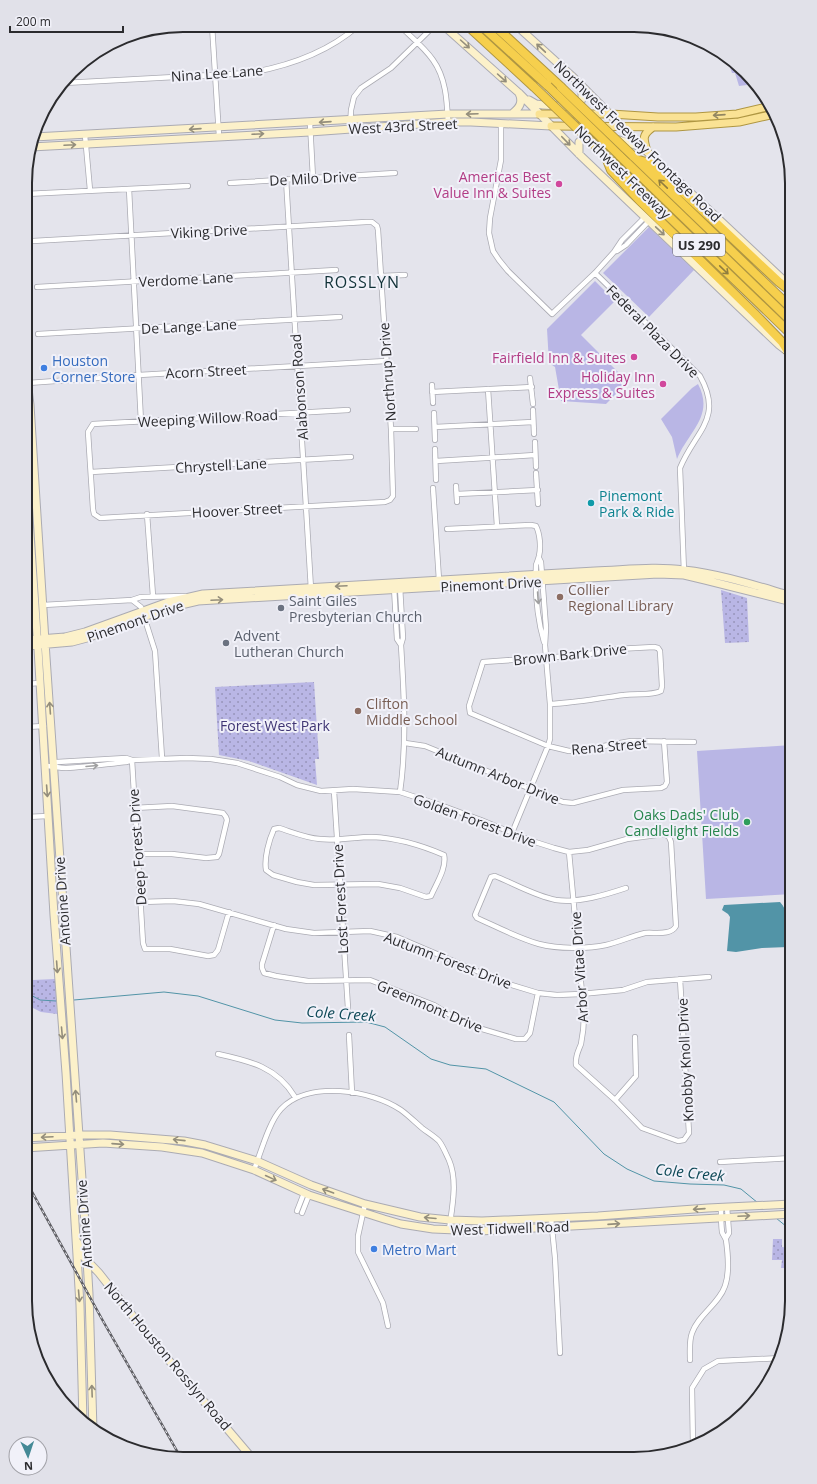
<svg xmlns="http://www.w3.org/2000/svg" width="817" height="1484" font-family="'Open Sans',sans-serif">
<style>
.green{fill:#b9b6e5}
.park{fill:url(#park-dots)}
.water{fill:#5294a7}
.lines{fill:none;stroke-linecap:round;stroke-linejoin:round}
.stream{stroke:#5294a7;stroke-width:1}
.street-casing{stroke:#ababb3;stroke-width:6}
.secondary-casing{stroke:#ababb3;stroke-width:9}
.primary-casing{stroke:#af9642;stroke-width:9}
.highway-casing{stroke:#af9642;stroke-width:10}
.street{stroke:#fff;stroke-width:4.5}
.secondary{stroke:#fcf1ca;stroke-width:7}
.primary{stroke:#fae294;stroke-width:7}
.highway{stroke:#f6cf4d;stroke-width:8}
.rail-casing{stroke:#5e5e63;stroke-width:2.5}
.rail{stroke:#f1f1f9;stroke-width:1;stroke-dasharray:3;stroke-linecap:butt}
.highway-bridge-casing{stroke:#af9642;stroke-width:10;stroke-linecap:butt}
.highway-bridge{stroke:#f6cf4d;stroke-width:8}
.oneway{stroke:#948e7c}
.oneway2{stroke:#928661}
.oneway3{stroke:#907d3e}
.oneway4{stroke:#a0a0a1}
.hotel-dot{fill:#d1479c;stroke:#f1f1f9;stroke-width:1.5}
.shop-dot{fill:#3f7fe0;stroke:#f1f1f9;stroke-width:1.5}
.culture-dot{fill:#0f9aa8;stroke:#f1f1f9;stroke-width:1.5}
.education-dot{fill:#8d6e63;stroke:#f1f1f9;stroke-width:1.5}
.worship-dot{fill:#6b7280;stroke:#f1f1f9;stroke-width:1.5}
.leisure-dot{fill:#2e9e5b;stroke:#f1f1f9;stroke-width:1.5}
.labels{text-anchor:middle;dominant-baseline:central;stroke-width:4;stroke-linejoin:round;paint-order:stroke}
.shield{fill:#f1f1f9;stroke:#66666b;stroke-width:1}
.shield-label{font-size:13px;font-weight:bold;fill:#2b2b2e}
.street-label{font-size:14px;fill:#2b2b2e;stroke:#f1f1f9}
.hotel-label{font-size:14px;fill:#b23c85;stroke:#f1f1f9;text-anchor:end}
.shop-label{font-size:14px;fill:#366cbe;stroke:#f1f1f9;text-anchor:start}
.culture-label{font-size:14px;fill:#0d838f;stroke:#f1f1f9;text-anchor:start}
.education-label{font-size:14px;fill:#785e54;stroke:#f1f1f9;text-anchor:start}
.worship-label{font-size:14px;fill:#5b616d;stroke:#f1f1f9;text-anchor:start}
.park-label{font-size:14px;fill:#3f3574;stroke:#f1f1f9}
.leisure-label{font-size:14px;fill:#27864d;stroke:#f1f1f9;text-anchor:end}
.water-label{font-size:15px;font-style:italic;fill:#0d4856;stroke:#f1f1f9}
.quarter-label{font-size:16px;letter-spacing:1px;fill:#113238;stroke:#f1f1f9}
.rim{fill:none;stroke:#2b2b2e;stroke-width:2}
</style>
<defs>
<pattern id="park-dots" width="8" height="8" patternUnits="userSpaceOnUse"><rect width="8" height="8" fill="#b9b6e5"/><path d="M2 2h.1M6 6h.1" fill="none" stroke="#9794ba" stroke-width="1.8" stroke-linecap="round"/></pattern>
</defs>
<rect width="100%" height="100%" fill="#e4e4ec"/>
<path class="green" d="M714 48 738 64 759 88 747 85 739 86 735 73H732L730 67Z
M649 227 694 270 649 317 603 273Z
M595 281 615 301 581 335 628 382 606 404 561 401 555 367 549 363 547 329Z
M698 384C715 416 688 432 677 459L672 437 661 419 692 388Z
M792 745V894L706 899 697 751Z"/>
<path class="park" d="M721 590 747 598 749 642 725 643Z
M314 682 319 759H315L317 785 249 761 219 755 215 687Z
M25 976 33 980 55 979 57 1014 41 1012 25 1004Z
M773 1239H782V1247L791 1248 790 1268H781L782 1260H772Z"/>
<path class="water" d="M780 902C790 913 789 929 789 944L788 947 762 948 736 952 727 951 730 917 728 914 722 910 724 905Z"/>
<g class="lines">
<path class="stream" d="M25 992 40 1000 56 1001
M74 1000 164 992 198 996 275 1020 302 1023 366 1022 385 1027 431 1059 450 1065 486 1069 554 1102 604 1154 627 1169 654 1181 690 1184 724 1185 741 1189 758 1203
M776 1218 787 1227 792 1229"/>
<defs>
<path id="street" d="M212 25 219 136
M400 26C411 37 424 47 433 60 446 78 447 101 448 122
M64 83 249 73C289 66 327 53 358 26
M310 123 313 178
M501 123V160L490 218 489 233 493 251 499 260 508 271 552 314 595 273 614 252 622 240 645 217
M350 128 351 110 354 97 361 88 391 68 433 27
M85 135 90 190
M286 179 311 589
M230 183 395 173
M129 189 141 422
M26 194 188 186
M33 241 366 222H372L377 226 378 230 391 429 393 496 390 500 385 502 100 518 94 514 93 509 88 432 93 424 348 410
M617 251 626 245 649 221
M595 273 700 376C724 419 695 431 680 468L684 572
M381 276 405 275
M37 287 336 270
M38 334 340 317
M530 378 533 404
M28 383 139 375 386 361
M432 385 433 403
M488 389 497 526
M432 392 532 387
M533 410 534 434
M434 413 435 440
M435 427 533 422
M391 429H416
M535 442 536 467
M435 449 436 480
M436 461 535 455
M91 472 351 457
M536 473 538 504
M456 486 457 502
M433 488 439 580
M457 494 538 490
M147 514 153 596
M447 529 531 525 536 526C540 534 541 547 539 556 538 560 537 562 536 565 535 590 537 618 544 642
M394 587 397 639 401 645C404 694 407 743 400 792
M400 587 403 638 401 645
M132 600 141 597 186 596
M26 602 35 601
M43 605 132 600 141 607 155 651 162 758
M26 684 39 683
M550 704C575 703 599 698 624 695 636 693 651 696 661 691L662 686 660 651 658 648 654 647 617 649 584 655 483 662 469 706 470 713 548 746 569 751 587 749 631 741 694 742
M26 727 44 726
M405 743 425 746 563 802 573 803 623 790 661 788 665 786 667 782 664 741
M132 760 143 943 145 949H170L208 956 214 955 218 950 229 912
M54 765 57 762 126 758 132 760 187 758 211 759 237 763 280 777 297 785 321 791 353 789 400 792 443 806 481 820 532 841 554 848 569 852 588 850 627 839 664 834 669 837 671 842 676 926C671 936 654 932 645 933 632 936 619 942 606 945 588 949 558 949 539 944 518 938 497 927 477 918L475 915 491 877 495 876C515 884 535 896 556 900 579 903 605 895 626 888
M45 766C53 766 58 768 66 768 87 767 107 764 127 762L132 760
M334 791 348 1008
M134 808 172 806 209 811 223 813 226 817 227 820 219 854 217 857 206 858 172 854H138
M26 817 48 816
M279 828C292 832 306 838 320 839 337 841 355 837 372 837 397 838 421 845 444 855 447 868 436 884 431 896L426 897 400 888 378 884 314 885 297 882 273 875 266 870C264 858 269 840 274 829Z
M512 833 548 746 550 739V704L545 645 546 628 541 562 539 558
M569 852 584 1015C584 1024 583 1034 581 1044 578 1052 575 1056 576 1065L615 1100 642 1128 678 1141 684 1140 689 1133 680 979
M141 902 173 901 199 904 286 929 314 933 370 931 397 937 505 983 538 993 557 995 581 994 623 990 647 982 709 977
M274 925 262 964V968L264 973 276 976 308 981 370 980 434 1005 465 1024 516 1039H525L530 1033 538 993
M349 1035 352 1093
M218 1054C250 1061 277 1067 295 1097
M615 1100 636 1076 635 1037
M720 1162 792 1158
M254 1170C261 1152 269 1122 281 1109 308 1080 372 1090 401 1110 408 1115 415 1122 422 1128 427 1132 434 1136 439 1141 443 1146 446 1154 449 1160 458 1181 452 1208 449 1230
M365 1204 358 1236V1252L383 1303 388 1326
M297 1211 304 1193
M302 1213 309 1195
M551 1218 555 1258 560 1353
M726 1238 729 1233 727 1207
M690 1360C690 1351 689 1341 692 1333 698 1315 719 1304 725 1286 730 1272 728 1254 726 1240 725 1237 723 1235 722 1232 721 1224 721 1215 721 1207
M693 1446 692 1388 704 1369 718 1361 781 1358"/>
<path id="secondary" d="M445 27 519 93 582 157 740 308 779 345 792 355
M518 27 572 76 643 148 792 288
M529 100 536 104 543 105 574 107 580 103 582 99V86
M513 113C520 107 523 102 519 93
M34 137 448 114H539
M31 147 310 132 448 122H471L551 126
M579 154V142L585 137 613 138 641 147
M26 372 30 405 46 657 84 1208 89 1294 93 1430
M26 477 38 649 54 915 66 1073 80 1305 83 1422
M26 640 65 637 85 632 168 602 203 594 595 571C625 570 655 566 684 570 721 574 757 586 792 596
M26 646 72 642 87 638 168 608 198 601 658 574 684 575 705 580 792 602
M25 1138 79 1135H110L184 1141 205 1145 257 1161 311 1185 365 1204 420 1217 450 1220 482 1221 598 1216 708 1208 792 1204
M25 1148 103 1143 162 1147 202 1153 254 1170 309 1195 384 1219 401 1224 433 1229 480 1231 792 1214
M78 1243 81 1254 99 1273 155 1344 252 1458"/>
<path id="primary" d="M539 114H611L658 117H696L737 114 771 106
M551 126 676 127 739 122 775 114
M647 151C643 138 642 135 653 127"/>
<path id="highway" d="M469 27 533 86
M483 27 548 86
M496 27 561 87
M605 155 611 170 641 202 754 313 782 342 787 350
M619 155 792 322
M633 156 792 309
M607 157 792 335
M639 160 652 164 712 219 779 282 792 292"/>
</defs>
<use href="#street" class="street-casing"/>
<use href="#secondary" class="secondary-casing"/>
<use href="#primary" class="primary-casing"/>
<use href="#highway" class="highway-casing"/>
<use href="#street" class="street"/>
<use href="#secondary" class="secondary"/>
<use href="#primary" class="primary"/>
<use href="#highway" class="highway"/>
<defs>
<path id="rail" d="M25 1179 103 1321 181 1458"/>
</defs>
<use href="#rail" class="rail-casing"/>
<use href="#rail" class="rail"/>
<defs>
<path id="highway-bridge" d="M533 86 605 155
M548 86 619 155
M561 87 633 156"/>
</defs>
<use href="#highway-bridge" class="highway-bridge-casing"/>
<use href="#highway-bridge" class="highway-bridge"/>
</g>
<defs><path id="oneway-shaft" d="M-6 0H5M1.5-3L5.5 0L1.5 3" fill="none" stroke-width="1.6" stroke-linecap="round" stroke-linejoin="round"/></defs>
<g class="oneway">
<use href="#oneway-shaft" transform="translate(465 44) rotate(42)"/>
<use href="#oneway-shaft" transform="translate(541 48) rotate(-137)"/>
<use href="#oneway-shaft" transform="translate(502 78) rotate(42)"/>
<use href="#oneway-shaft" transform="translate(472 114) rotate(178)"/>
<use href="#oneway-shaft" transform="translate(325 122) rotate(176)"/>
<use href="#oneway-shaft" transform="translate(195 129) rotate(176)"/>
<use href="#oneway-shaft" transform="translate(258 134) rotate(-3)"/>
<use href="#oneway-shaft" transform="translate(566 141) rotate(46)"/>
<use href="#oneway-shaft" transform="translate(70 145) rotate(-3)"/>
<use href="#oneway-shaft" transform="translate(660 231) rotate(43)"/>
<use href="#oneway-shaft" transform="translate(341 586) rotate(177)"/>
<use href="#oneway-shaft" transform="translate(217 600) rotate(-3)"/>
<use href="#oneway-shaft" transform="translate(50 708) rotate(-94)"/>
<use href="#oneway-shaft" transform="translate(47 791) rotate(86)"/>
<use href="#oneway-shaft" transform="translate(57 967) rotate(86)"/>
<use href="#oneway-shaft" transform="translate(62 1033) rotate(85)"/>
<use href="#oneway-shaft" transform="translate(76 1096) rotate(-95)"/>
<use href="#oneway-shaft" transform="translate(47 1137) rotate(177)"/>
<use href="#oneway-shaft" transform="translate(179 1140) rotate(-174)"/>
<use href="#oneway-shaft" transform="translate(118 1144) rotate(4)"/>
<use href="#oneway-shaft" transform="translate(271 1178) rotate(25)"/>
<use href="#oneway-shaft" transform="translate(328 1191) rotate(-160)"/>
<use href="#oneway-shaft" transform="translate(699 1209) rotate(176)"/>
<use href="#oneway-shaft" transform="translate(744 1216) rotate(-3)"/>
<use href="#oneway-shaft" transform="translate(430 1218) rotate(-175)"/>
<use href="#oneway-shaft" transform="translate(614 1224) rotate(-4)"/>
<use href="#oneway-shaft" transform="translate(79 1296) rotate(85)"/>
<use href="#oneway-shaft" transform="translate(92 1391) rotate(-92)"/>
</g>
<use class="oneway2" href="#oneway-shaft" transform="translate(719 115) rotate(176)"/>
<g class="oneway3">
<use href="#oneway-shaft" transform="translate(663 184) rotate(-136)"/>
<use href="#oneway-shaft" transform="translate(724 270) rotate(44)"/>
</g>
<g class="oneway4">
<use href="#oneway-shaft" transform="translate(538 598) rotate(86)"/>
<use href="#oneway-shaft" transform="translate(92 766) rotate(-5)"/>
</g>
<g class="hotel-dot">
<circle cx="559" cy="184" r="4"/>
<circle cx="634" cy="357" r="4"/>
<circle cx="663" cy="384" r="4"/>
</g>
<g class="shop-dot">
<circle cx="44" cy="368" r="4"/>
<circle cx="374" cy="1249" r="4"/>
</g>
<circle class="culture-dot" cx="591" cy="503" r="4"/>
<g class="education-dot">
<circle cx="560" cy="597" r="4"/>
<circle cx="358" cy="711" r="4"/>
</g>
<g class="worship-dot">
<circle cx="281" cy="608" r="4"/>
<circle cx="226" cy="643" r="4"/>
</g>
<circle class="leisure-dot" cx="747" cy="822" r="4"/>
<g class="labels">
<rect class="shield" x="673" y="234" width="52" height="22" rx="3"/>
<g class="shield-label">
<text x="699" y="245">US 290</text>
</g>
<g class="street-label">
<text transform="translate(217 73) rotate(-4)">Nina Lee Lane</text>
<text transform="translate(403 126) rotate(-3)">West 43rd Street</text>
<text transform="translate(638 141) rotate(44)">Northwest Freeway Frontage Road</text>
<text transform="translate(623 172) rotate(44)">Northwest Freeway</text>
<text transform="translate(313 178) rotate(-3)">De Milo Drive</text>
<text transform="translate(209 231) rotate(-3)">Viking Drive</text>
<text transform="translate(186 279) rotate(-3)">Verdome Lane</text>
<text transform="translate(189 326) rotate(-3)">De Lange Lane</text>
<text transform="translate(653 331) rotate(45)">Federal Plaza Drive</text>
<text transform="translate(206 371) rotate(-3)">Acorn Street</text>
<text transform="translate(387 372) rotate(-94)">Northrup Drive</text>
<text transform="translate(299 387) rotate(-94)">Alabonson Road</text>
<text transform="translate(208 418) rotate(-3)">Weeping Willow Road</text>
<text transform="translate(221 465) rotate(-3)">Chrystell Lane</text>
<text transform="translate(237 510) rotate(-3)">Hoover Street</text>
<text transform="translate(491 584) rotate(-3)">Pinemont Drive</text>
<text transform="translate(135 621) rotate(-19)">Pinemont Drive</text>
<text transform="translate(570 654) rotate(-6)">Brown Bark Drive</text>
<text transform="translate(609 746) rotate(-5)">Rena Street</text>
<text transform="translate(498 775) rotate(22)">Autumn Arbor Drive</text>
<text transform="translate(475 820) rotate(20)">Golden Forest Drive</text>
<text transform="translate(137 847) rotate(-94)">Deep Forest Drive</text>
<text transform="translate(340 899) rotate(-93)">Lost Forest Drive</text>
<text transform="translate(62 901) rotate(-94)">Antoine Drive</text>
<text transform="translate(448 960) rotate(21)">Autumn Forest Drive</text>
<text transform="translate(579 967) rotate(-94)">Arbor Vitae Drive</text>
<text transform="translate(430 1006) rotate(23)">Greenmont Drive</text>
<text transform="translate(685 1060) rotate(-93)">Knobby Knoll Drive</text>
<text transform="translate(84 1224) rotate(-94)">Antoine Drive</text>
<text transform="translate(510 1228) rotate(-2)">West Tidwell Road</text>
<text transform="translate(168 1356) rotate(50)">North Houston Rosslyn Road</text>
</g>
<g class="hotel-label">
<text x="551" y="176">Americas Best<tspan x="551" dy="16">Value Inn &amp; Suites</tspan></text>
<text x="626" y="357">Fairfield Inn &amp; Suites</text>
<text x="655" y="376">Holiday Inn<tspan x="655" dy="16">Express &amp; Suites</tspan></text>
</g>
<g class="shop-label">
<text x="52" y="360">Houston<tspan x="52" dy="16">Corner Store</tspan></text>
<text x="382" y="1249">Metro Mart</text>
</g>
<g class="culture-label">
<text x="599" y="495">Pinemont<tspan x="599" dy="16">Park &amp; Ride</tspan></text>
</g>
<g class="education-label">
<text x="568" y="589">Collier<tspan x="568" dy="16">Regional Library</tspan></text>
<text x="366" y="703">Clifton<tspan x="366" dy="16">Middle School</tspan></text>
</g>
<g class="worship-label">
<text x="289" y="600">Saint Giles<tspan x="289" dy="16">Presbyterian Church</tspan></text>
<text x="234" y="635">Advent<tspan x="234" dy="16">Lutheran Church</tspan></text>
</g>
<g class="park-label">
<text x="275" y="725">Forest West Park</text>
</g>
<g class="leisure-label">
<text x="739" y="814">Oaks Dads' Club<tspan x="739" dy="16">Candlelight Fields</tspan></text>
</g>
<g class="water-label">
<text transform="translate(341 1013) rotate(4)">Cole Creek</text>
<text transform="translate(690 1172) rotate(6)">Cole Creek</text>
</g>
<g class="quarter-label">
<text x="362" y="282">ROSSLYN</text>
</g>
</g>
<path d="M0 0H817V1484H0ZM183 32H634A151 151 0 0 1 785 183V1301A151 151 0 0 1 634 1452H183A151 151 0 0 1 32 1301V183A151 151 0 0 1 183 32Z" fill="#e1e1e9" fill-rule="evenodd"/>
<path class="rim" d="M183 32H634A151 151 0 0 1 785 183V1301A151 151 0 0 1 634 1452H183A151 151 0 0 1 32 1301V183A151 151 0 0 1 183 32Z"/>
<g transform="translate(28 1456) rotate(177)"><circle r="19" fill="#f1f1f9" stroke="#a2a2a8"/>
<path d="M0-3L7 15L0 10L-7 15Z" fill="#448996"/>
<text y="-6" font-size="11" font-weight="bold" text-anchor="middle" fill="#2b2b2e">N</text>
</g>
<path d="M10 26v6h113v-6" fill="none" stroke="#2b2b2e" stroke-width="2"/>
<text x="16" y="26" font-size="12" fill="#2b2b2e" stroke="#f1f1f9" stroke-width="3" paint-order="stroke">200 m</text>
</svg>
